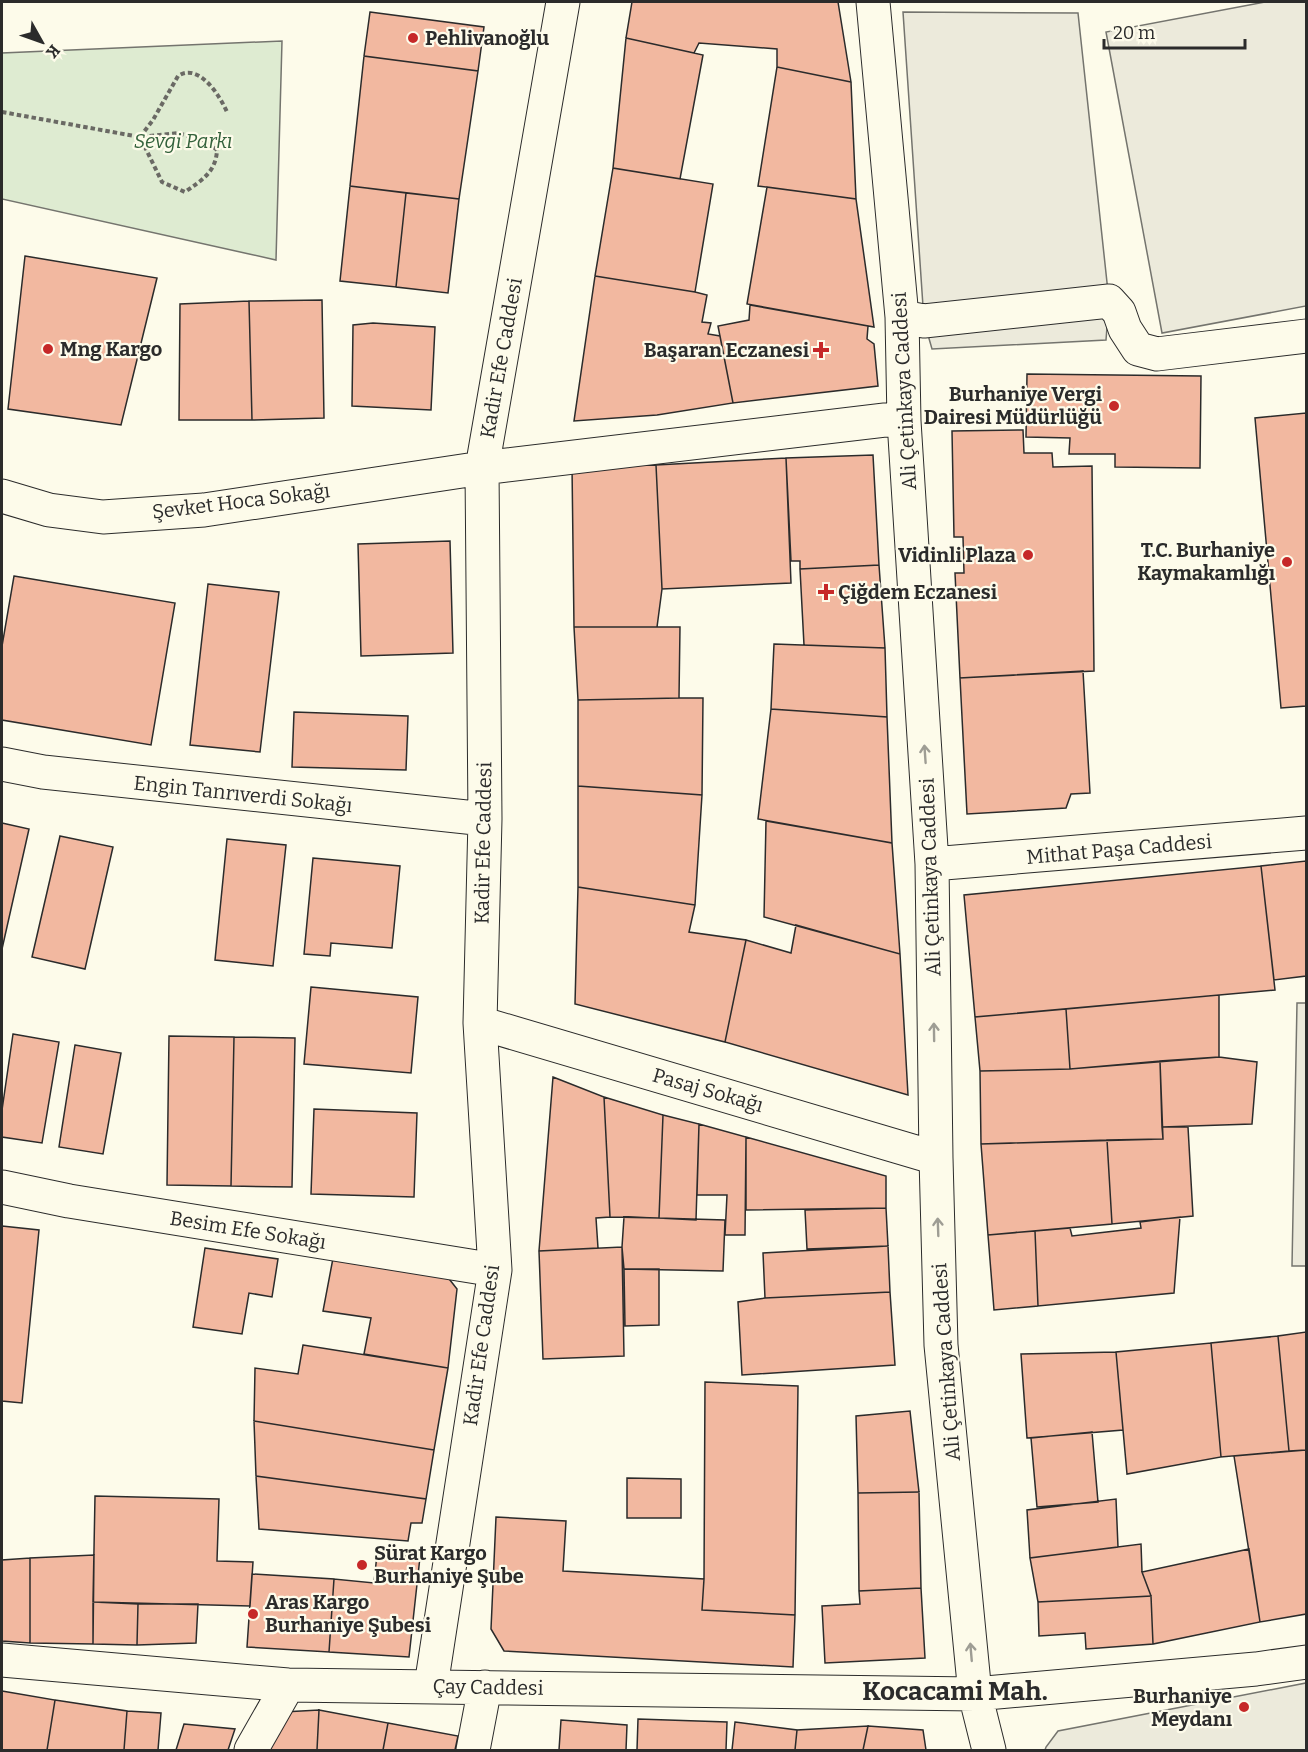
<svg xmlns="http://www.w3.org/2000/svg" width="1308" height="1752" font-family="Bitter,serif">
<style>
.green{fill:#deebd1;stroke:#74746e;stroke-width:1.5}
.parking{fill:#eceadb;stroke:#74746e;stroke-width:1.5}
.building{fill:#f2b8a0;stroke:#2b2b2b;stroke-width:1.5}
.lines{fill:none;stroke-linecap:round;stroke-linejoin:round}
.minor-casing{stroke:#2b2b2b;stroke-width:35}
.path{stroke:#6a6964;stroke-width:4;stroke-dasharray:4.5 3;stroke-linecap:butt}
.minor{stroke:#fdfbea;stroke-width:33}
.oneway{stroke:#9e9d94}
.poi-dot{fill:#c62828;stroke:#fdfbea;stroke-width:2}
.labels{text-anchor:middle;dominant-baseline:central;stroke-width:4.5;stroke-linejoin:round;paint-order:stroke}
.poi-label{font-size:20px;font-weight:bold;fill:#2b2b2b;stroke:#fdfbea;text-anchor:start}
.park-label{font-size:20px;font-style:italic;fill:#34623c;stroke:#fdfbea}
.street-label{font-size:20px;fill:#2b2b2b;stroke:#fdfbea}
.district-label{font-size:26px;font-weight:bold;fill:#2b2b2b;stroke:#fdfbea}
</style>
<rect width="100%" height="100%" fill="#fdfbea"/>
<path class="green" d="M282 41 276 260 2 199V53Z"/>
<path class="parking" d="M1265 2H1306V306L1162 333 1106 32Z
M903 12 1078 13 1109 301 1106 340 932 349 924 321Z
M1297 1003H1306V1266H1292Z
M1306 1683V1750H1045L1046 1747 1058 1731Z"/>
<path class="building" d="M632 2H838L851 82 777 67V49L699 43 694 53 626 38Z
M370 12 484 27 478 71 364 56Z
M626 38 703 55 680 179 613 168Z
M364 56 478 71 459 199 350 186Z
M777 67 851 82 856 199 758 186Z
M613 168 713 184 695 292 595 276Z
M350 186 406 193 396 287 340 281Z
M767 187 856 199 874 327 747 304Z
M406 193 459 199 448 293 396 287Z
M25 256 157 278 121 425 8 409Z
M595 276 695 292 707 295 702 322 711 323 708 334 720 336 733 403 657 415 574 421Z
M322 300 324 418 252 420 249 301Z
M249 301 252 420H179L180 304Z
M750 305 868 326 867 339 874 344 878 386 733 403 718 326 749 320Z
M373 323 435 327 431 410 352 406 353 325Z
M1027 374 1201 376 1200 468 1115 467V454H1069L1070 438 1026 437Z
M1306 413V706L1281 708 1255 418Z
M1023 430 1024 453H1052L1053 467 1092 466 1094 671 960 678 955 573H964L963 537H954L952 431Z
M873 455 879 565 800 569V561H791L786 458Z
M786 458 791 583 662 589 656 465Z
M656 465 662 589 657 627H574L572 466Z
M450 541 453 653 361 656 358 544Z
M879 565 885 648 804 645 800 569Z
M14 576 175 603 151 745 2 720V646Z
M208 584 279 592 260 752 190 745Z
M574 627H680L679 698 578 700Z
M774 644 885 648 887 717 771 709Z
M1083 671 1090 793 1071 794 1066 808 967 814 960 678Z
M679 698H703L702 795 578 786V700Z
M771 709 887 717 892 843 758 819Z
M294 712 408 716 406 770 292 767Z
M578 786 702 795 695 905 578 887Z
M766 821 892 843 900 954 764 917Z
M2 823 29 829 2 949Z
M60 836 113 847 85 969 32 957Z
M227 839 286 845 273 966 215 960Z
M313 858 400 866 392 948 331 943 330 956 304 954Z
M1306 861V976L1274 980 1261 866Z
M1261 866 1275 990 975 1017 964 895Z
M578 887 695 905 689 932 746 940 725 1042 575 1004Z
M796 925 900 954 908 1095 725 1042 746 940 791 953Z
M311 987 418 997 411 1073 304 1064Z
M1219 995V1057L1070 1069 1066 1009Z
M1066 1009 1070 1069 980 1071 975 1017Z
M13 1034 59 1042 42 1143 2 1137V1110Z
M169 1036 234 1037 231 1186 167 1185Z
M234 1037 295 1038 292 1187 231 1186Z
M75 1045 121 1053 103 1154 59 1147Z
M1219 1057 1257 1062 1252 1124 1162 1127 1160 1061Z
M1160 1061 1163 1139 981 1144 980 1071 1070 1069Z
M553 1077 604 1097 610 1217 596 1218 598 1248 539 1251Z
M604 1097 663 1115 659 1218 610 1217Z
M314 1109 417 1113 414 1197 311 1194Z
M663 1115 699 1124 696 1220 659 1218Z
M699 1124 746 1137 745 1235H725L727 1195H697Z
M1162 1127H1188L1193 1216 1112 1224 1107 1140 1163 1139Z
M746 1137 886 1176V1208L746 1210Z
M1107 1140 1112 1224 988 1235 981 1144Z
M886 1208 888 1246 807 1249 805 1210Z
M624 1217 725 1220 723 1271 624 1269 622 1247Z
M1180 1217 1174 1293 1038 1306 1035 1231 1070 1228 1072 1236 1141 1228 1140 1222Z
M2 1226 39 1230 22 1403 2 1401Z
M1035 1231 1038 1306 994 1310 988 1235Z
M888 1246 890 1292 765 1298 763 1253Z
M622 1247 624 1356 543 1359 539 1251Z
M205 1248 278 1259 272 1297 249 1293 242 1334 193 1327Z
M334 1253 446 1275 457 1289 448 1368 364 1354 371 1318 323 1311Z
M624 1269H659V1325L625 1326Z
M890 1292 895 1365 742 1375 738 1302 765 1298Z
M1306 1332V1450L1289 1451 1278 1336Z
M1278 1336 1289 1451 1221 1457 1211 1343Z
M1211 1343 1221 1457 1127 1474 1116 1352Z
M303 1345 448 1368 434 1450 254 1421 255 1368 298 1374Z
M1116 1352 1123 1430 1027 1438 1021 1354Z
M705 1382 798 1386 795 1615 702 1610 704 1579Z
M910 1411 919 1492 858 1493 856 1416Z
M254 1421 434 1450 426 1499 256 1476Z
M1092 1432 1098 1502 1037 1507 1031 1438Z
M1306 1450V1614L1260 1622 1234 1456Z
M256 1476 426 1499 422 1523H411L408 1541 259 1529Z
M627 1478 681 1479V1518H627Z
M919 1492 921 1588 859 1591 858 1493Z
M95 1496 219 1499 217 1561 253 1562 250 1606 93 1602Z
M1116 1499 1118 1547 1030 1558 1027 1510Z
M496 1517 566 1521 563 1571 704 1579 702 1610 795 1615 793 1667 504 1651 491 1629Z
M1141 1544 1142 1572 1151 1596 1038 1602 1030 1558Z
M1249 1549 1260 1622 1153 1644 1151 1596 1142 1572Z
M377 1554 420 1557 409 1657 329 1652 334 1579 374 1583Z
M94 1555 93 1644 30 1643V1558Z
M30 1558V1643L2 1641V1560Z
M252 1574 334 1579 329 1652 247 1647Z
M921 1588 925 1658 825 1663 822 1606 860 1604 859 1591Z
M1151 1596 1153 1644 1086 1649 1085 1633 1039 1636 1038 1602Z
M93 1602 138 1604 137 1645 93 1644Z
M138 1604H198L196 1643 137 1645Z
M2 1691 55 1700 47 1750H2Z
M55 1700 127 1711 124 1750H47Z
M319 1710 388 1723 383 1750H317Z
M319 1710 317 1750H266L283 1712Z
M127 1711 161 1713 158 1750H124Z
M638 1719 727 1722 726 1750H637Z
M561 1720 627 1725 626 1750H559Z
M735 1722 797 1730 795 1750H732Z
M388 1723 458 1736 455 1750H383Z
M184 1724 235 1729 228 1750H176Z
M868 1726 863 1750H795L797 1730Z
M868 1726 923 1730 926 1750H863Z"/>
<g class="lines">
<defs>
<path id="minor" d="M873 2 902 317 904 421 932 864 936 1158 941 1345 975 1694 989 1750
M902 317 924 321 1109 301 1119 312 1125 329 1138 349 1157 354 1306 336
M2 496 49 510 103 517 204 510 482 468 885 420 904 421
M2 764 43 772 485 819
M932 864 1306 833
M480 1023 936 1158
M2 1187 69 1201 495 1270
M2 1660 288 1685 975 1694 1256 1669 1306 1662
M431 1686 495 1270 480 1023 485 819 482 468 563 2
M251 1750 288 1685
M473 1750 485 1687"/>
</defs>
<use href="#minor" class="minor-casing"/>
<path class="path" d="M2 112 140 137 178 133 206 141 217 150C216 172 202 180 185 192L162 182 140 137
M140 137 153 120 178 76C199 62 220 96 227 112"/>
<use href="#minor" class="minor"/>
</g>
<defs><path id="oneway-shaft" d="M-6 0H5M1.5-3L5.5 0L1.5 3" fill="none" stroke-width="1.6" stroke-linecap="round" stroke-linejoin="round" transform="scale(1.5)"/></defs>
<g class="oneway">
<use href="#oneway-shaft" transform="translate(925 754) rotate(-94)"/>
<use href="#oneway-shaft" transform="translate(934 1032) rotate(-91)"/>
<use href="#oneway-shaft" transform="translate(938 1227) rotate(-92)"/>
<use href="#oneway-shaft" transform="translate(971 1652) rotate(-95)"/>
</g>
<g class="poi-dot">
<circle cx="413" cy="38" r="6"/>
<circle cx="48" cy="349" r="6"/>
<path d="M818 341h6v6h6v6h-6v6h-6v-6h-6v-6h6z"/>
<circle cx="1114" cy="406" r="6"/>
<circle cx="1028" cy="555" r="6"/>
<circle cx="1287" cy="562" r="6"/>
<path d="M823 583h6v6h6v6h-6v6h-6v-6h-6v-6h6z"/>
<circle cx="362" cy="1565" r="6"/>
<circle cx="253" cy="1614" r="6"/>
<circle cx="1244" cy="1707" r="6"/>
</g>
<g class="labels">
<g class="poi-label">
<text x="425" y="38">Pehlivanoğlu</text>
<text x="60" y="349">Mng Kargo</text>
<text x="809" y="350" text-anchor="end">Başaran Eczanesi</text>
<text x="1102" y="394" text-anchor="end">Burhaniye Vergi<tspan x="1102" dy="23">Dairesi Müdürlüğü</tspan></text>
<text x="1275" y="550" text-anchor="end">T.C. Burhaniye<tspan x="1275" dy="23">Kaymakamlığı</tspan></text>
<text x="1016" y="555" text-anchor="end">Vidinli Plaza</text>
<text x="838" y="592">Çiğdem Eczanesi</text>
<text x="374" y="1553">Sürat Kargo<tspan x="374" dy="23">Burhaniye Şube</tspan></text>
<text x="265" y="1602">Aras Kargo<tspan x="265" dy="23">Burhaniye Şubesi</tspan></text>
<text x="1232" y="1696" text-anchor="end">Burhaniye<tspan x="1232" dy="23">Meydanı</tspan></text>
</g>
<g class="park-label">
<text x="183" y="141">Sevgi Parkı</text>
</g>
<g class="street-label">
<text transform="translate(501 358) rotate(-80)">Kadir Efe Caddesi</text>
<text transform="translate(904 391) rotate(-93)">Ali Çetinkaya Caddesi</text>
<text transform="translate(241 501) rotate(-7)">Şevket Hoca Sokağı</text>
<text transform="translate(243 794) rotate(6)">Engin Tanrıverdi Sokağı</text>
<text transform="translate(483 843) rotate(-89)">Kadir Efe Caddesi</text>
<text transform="translate(1119 849) rotate(-5)">Mithat Paşa Caddesi</text>
<text transform="translate(930 877) rotate(-92)">Ali Çetinkaya Caddesi</text>
<text transform="translate(708 1090) rotate(16)">Pasaj Sokağı</text>
<text transform="translate(248 1230) rotate(9)">Besim Efe Sokağı</text>
<text transform="translate(481 1345) rotate(-82)">Kadir Efe Caddesi</text>
<text transform="translate(946 1362) rotate(-94)">Ali Çetinkaya Caddesi</text>
<text transform="translate(488 1687) rotate(1)">Çay Caddesi</text>
</g>
<g class="district-label">
<text x="955" y="1691">Kocacami Mah.</text>
</g>
</g>
<rect width="1308" height="1752" fill="none" stroke="#2b2b2b" stroke-width="6"/>
<g transform="translate(42 42) rotate(130)" stroke="#fdfbea" stroke-width="4.5" paint-order="stroke">
<path d="M0-4.5L10 22L0 15L-10 22Z" fill="#2b2b2b"/>
<text y="-9" font-size="16" font-weight="bold" text-anchor="middle" fill="#2b2b2b">K</text>
</g>
<path d="M1104 39v9h141v-9" fill="none" stroke="#2b2b2b" stroke-width="3"/>
<text x="1113" y="39" font-size="18" fill="#2b2b2b" stroke="#fdfbea" stroke-width="4.5" paint-order="stroke">20 m</text>
</svg>
